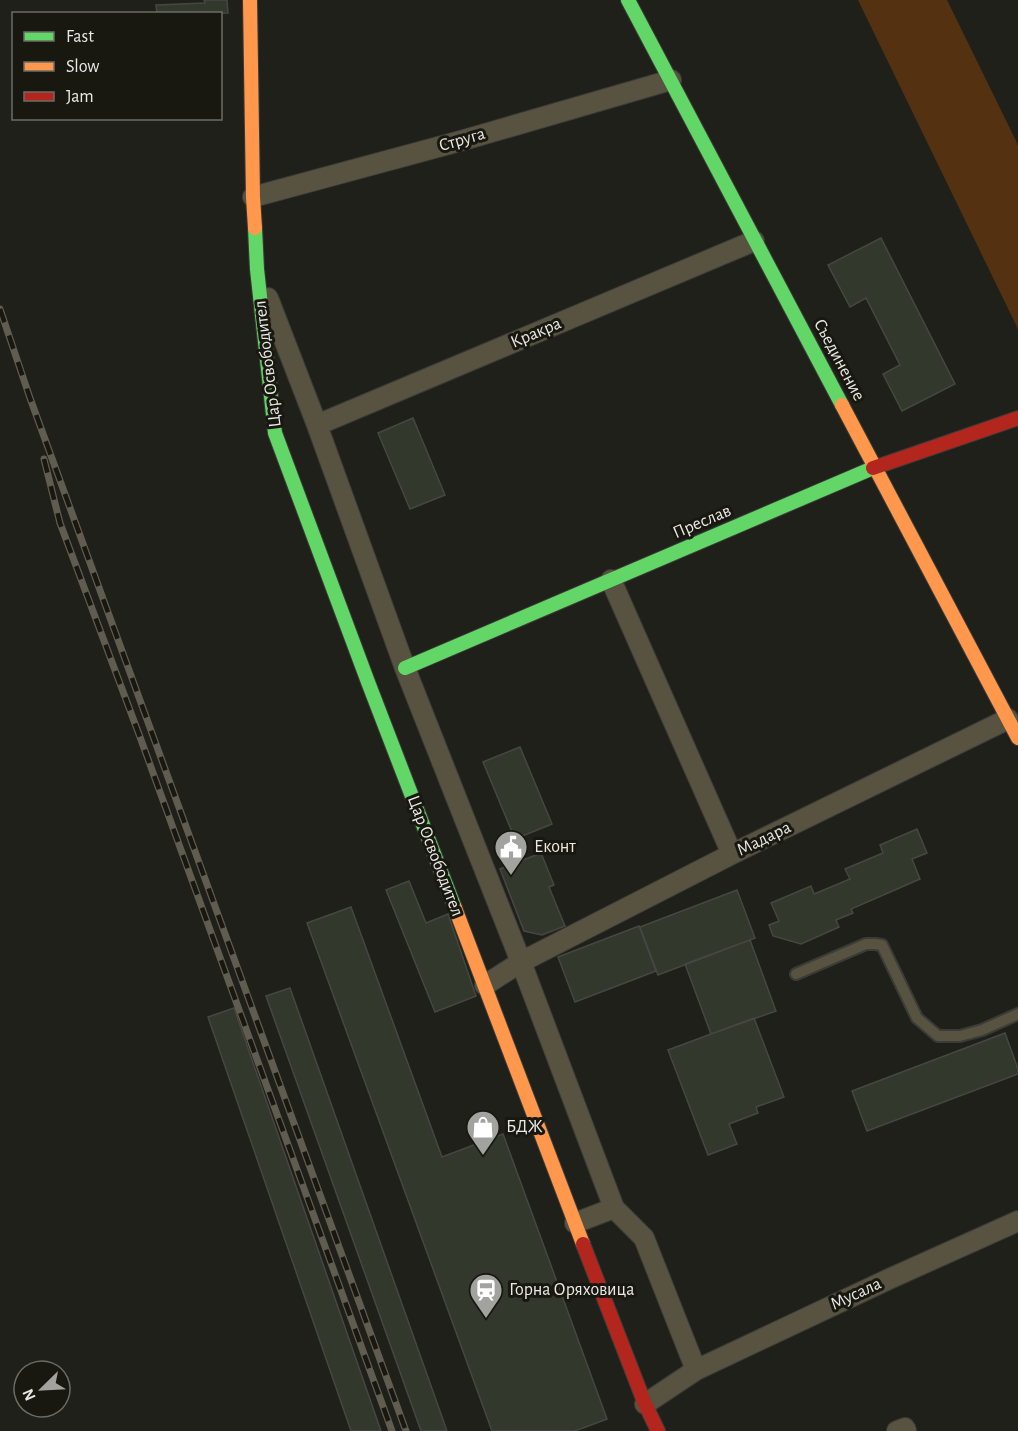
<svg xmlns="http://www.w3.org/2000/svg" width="1018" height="1431" font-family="'Alegreya Sans',sans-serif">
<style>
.green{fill:#543211}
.building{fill:#32382c;stroke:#464643;stroke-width:1.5}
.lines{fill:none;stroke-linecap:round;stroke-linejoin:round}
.lane-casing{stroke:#3b3b38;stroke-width:14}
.street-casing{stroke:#3b3b38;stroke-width:22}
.fast-casing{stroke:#3b3b38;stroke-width:16}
.slow-casing{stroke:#3b3b38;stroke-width:16}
.jam-casing{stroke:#3b3b38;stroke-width:16}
.lane{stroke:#585241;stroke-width:10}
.street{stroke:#585241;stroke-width:20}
.fast{stroke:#63d668;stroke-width:14}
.slow{stroke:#ff974d;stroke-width:14}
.jam{stroke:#b3261e;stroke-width:14}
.rail-casing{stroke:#605c50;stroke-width:7}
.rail{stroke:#181811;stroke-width:4.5;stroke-dasharray:14;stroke-linecap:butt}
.labels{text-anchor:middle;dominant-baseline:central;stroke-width:6;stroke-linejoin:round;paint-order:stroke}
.street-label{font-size:18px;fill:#e8e9e4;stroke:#181811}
.poi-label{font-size:18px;fill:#e8e9e4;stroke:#181811;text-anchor:start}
</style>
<rect width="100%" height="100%" fill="#20201b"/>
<path class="green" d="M858 0H947L1018 145V329Z"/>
<path class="building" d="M204 0H227L228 13 157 14 156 5 205 3Z
M881 238 955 384 902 411 883 374 900 365 866 298 850 307 828 265Z
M413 418 445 495 410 509 378 433Z
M520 747 552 824 515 839 483 762Z
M917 829 927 853 912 859 920 879 851 909 853 913 836 920 839 927 801 944 773 936 769 925 779 921 771 903 811 886 814 894 850 879 845 869 883 853 880 845Z
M541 853 554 885 549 887 565 926 542 935 524 931 500 869Z
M409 881 426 923 448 914 476 996 435 1012 386 890Z
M737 890 755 938 658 975 640 927Z
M351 907 442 1157 503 1134 607 1419 575 1431H492L307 923Z
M639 926 656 971 575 1002 558 957Z
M750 940 776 1011 711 1034 685 964Z
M290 988 447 1431H421L266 996Z
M234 1008 381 1431H351L208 1017Z
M754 1018 784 1097 756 1107 758 1113 729 1124 737 1144 708 1155 668 1050Z
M1005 1033 1018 1069V1074L867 1131 852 1091Z"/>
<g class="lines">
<defs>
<path id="lane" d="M796 974 866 944H875L882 945 917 1018 938 1036H960L982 1030 1018 1014"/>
<path id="street" d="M253 197 464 140 671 80
M268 298 317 425 405 668 521 962 614 1208 644 1238 696 1370
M317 425 754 241
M611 580 732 854
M485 985 521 962 732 854 1008 719
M575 1223 614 1208
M645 1404 696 1370 889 1279 1018 1221
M897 1431 905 1428 906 1431"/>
<path id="fast" d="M628 0 842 405
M255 228 257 269 275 433 368 682 455 908
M405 668 873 468"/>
<path id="slow" d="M250 0 253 197 255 228
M842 405 1018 738
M455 908 583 1244"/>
<path id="jam" d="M873 468 1018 418
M583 1244 645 1404 658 1431"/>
</defs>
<use href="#lane" class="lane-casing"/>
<use href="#street" class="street-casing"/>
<use href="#fast" class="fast-casing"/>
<use href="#slow" class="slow-casing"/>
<use href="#jam" class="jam-casing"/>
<use href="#lane" class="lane"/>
<use href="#street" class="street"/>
<use href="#fast" class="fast"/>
<use href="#slow" class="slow"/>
<use href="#jam" class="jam"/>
<defs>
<path id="rail" d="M0 309 30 398 406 1431
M44 459 60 523 140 737 392 1431"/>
</defs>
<use href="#rail" class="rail-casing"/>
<use href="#rail" class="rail"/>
</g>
<defs>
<symbol id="civic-pin" viewBox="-11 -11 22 30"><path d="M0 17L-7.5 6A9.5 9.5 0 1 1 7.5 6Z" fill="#a2a39e" stroke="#181811"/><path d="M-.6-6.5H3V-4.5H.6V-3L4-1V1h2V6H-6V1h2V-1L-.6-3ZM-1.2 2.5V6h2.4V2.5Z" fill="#fff"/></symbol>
<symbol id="shop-pin" viewBox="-11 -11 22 30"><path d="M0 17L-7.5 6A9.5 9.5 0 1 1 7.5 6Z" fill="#a2a39e" stroke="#181811"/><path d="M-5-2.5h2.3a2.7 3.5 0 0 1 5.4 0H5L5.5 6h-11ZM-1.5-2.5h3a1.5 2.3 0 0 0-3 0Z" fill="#fff"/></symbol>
<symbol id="station-pin" viewBox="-11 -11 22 30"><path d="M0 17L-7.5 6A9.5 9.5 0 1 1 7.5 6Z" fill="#a2a39e" stroke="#181811"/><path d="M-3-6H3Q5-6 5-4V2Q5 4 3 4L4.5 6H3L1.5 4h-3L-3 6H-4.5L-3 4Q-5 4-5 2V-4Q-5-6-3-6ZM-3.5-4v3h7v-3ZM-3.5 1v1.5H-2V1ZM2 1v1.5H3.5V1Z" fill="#fff"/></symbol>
</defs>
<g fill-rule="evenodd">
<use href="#civic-pin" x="492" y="828" width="38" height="52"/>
<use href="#shop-pin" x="464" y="1108" width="38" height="52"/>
<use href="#station-pin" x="467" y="1271" width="38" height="52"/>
</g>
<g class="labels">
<g class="street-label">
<text transform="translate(462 140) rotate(-16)">Струга</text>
<text transform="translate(536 333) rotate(-23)">Кракра</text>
<text transform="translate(839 360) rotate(62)">Съединение</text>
<text transform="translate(268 364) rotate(-97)">Цар Освободител</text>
<text transform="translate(702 522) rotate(-23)">Преслав</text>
<text transform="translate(764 839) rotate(-26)">Мадара</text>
<text transform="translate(435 856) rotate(69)">Цар Освободител</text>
<text transform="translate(856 1294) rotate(-25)">Мусала</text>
</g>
<g class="poi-label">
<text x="534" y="847">Еконт</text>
<text x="506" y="1127">БДЖ</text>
<text x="509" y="1290">Горна Оряховица</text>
</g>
</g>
<rect x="12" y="12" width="210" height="108" fill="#181811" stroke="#6b6c65" stroke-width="1.5"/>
<rect x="24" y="32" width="30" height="9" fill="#63d668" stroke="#6b6c65" stroke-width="1.5"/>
<text x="66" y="42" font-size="18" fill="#e8e9e4">Fast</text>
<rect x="24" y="62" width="30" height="9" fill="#ff974d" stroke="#6b6c65" stroke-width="1.5"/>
<text x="66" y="72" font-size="18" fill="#e8e9e4">Slow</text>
<rect x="24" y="92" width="30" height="9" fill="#b3261e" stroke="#6b6c65" stroke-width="1.5"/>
<text x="66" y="102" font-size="18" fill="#e8e9e4">Jam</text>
<g transform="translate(42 1389) rotate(246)"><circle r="28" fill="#181811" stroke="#6b6c65" stroke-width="1.5"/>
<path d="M0-4.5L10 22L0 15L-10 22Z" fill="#a2a39e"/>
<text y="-9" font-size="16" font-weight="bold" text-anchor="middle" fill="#e8e9e4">N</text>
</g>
</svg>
